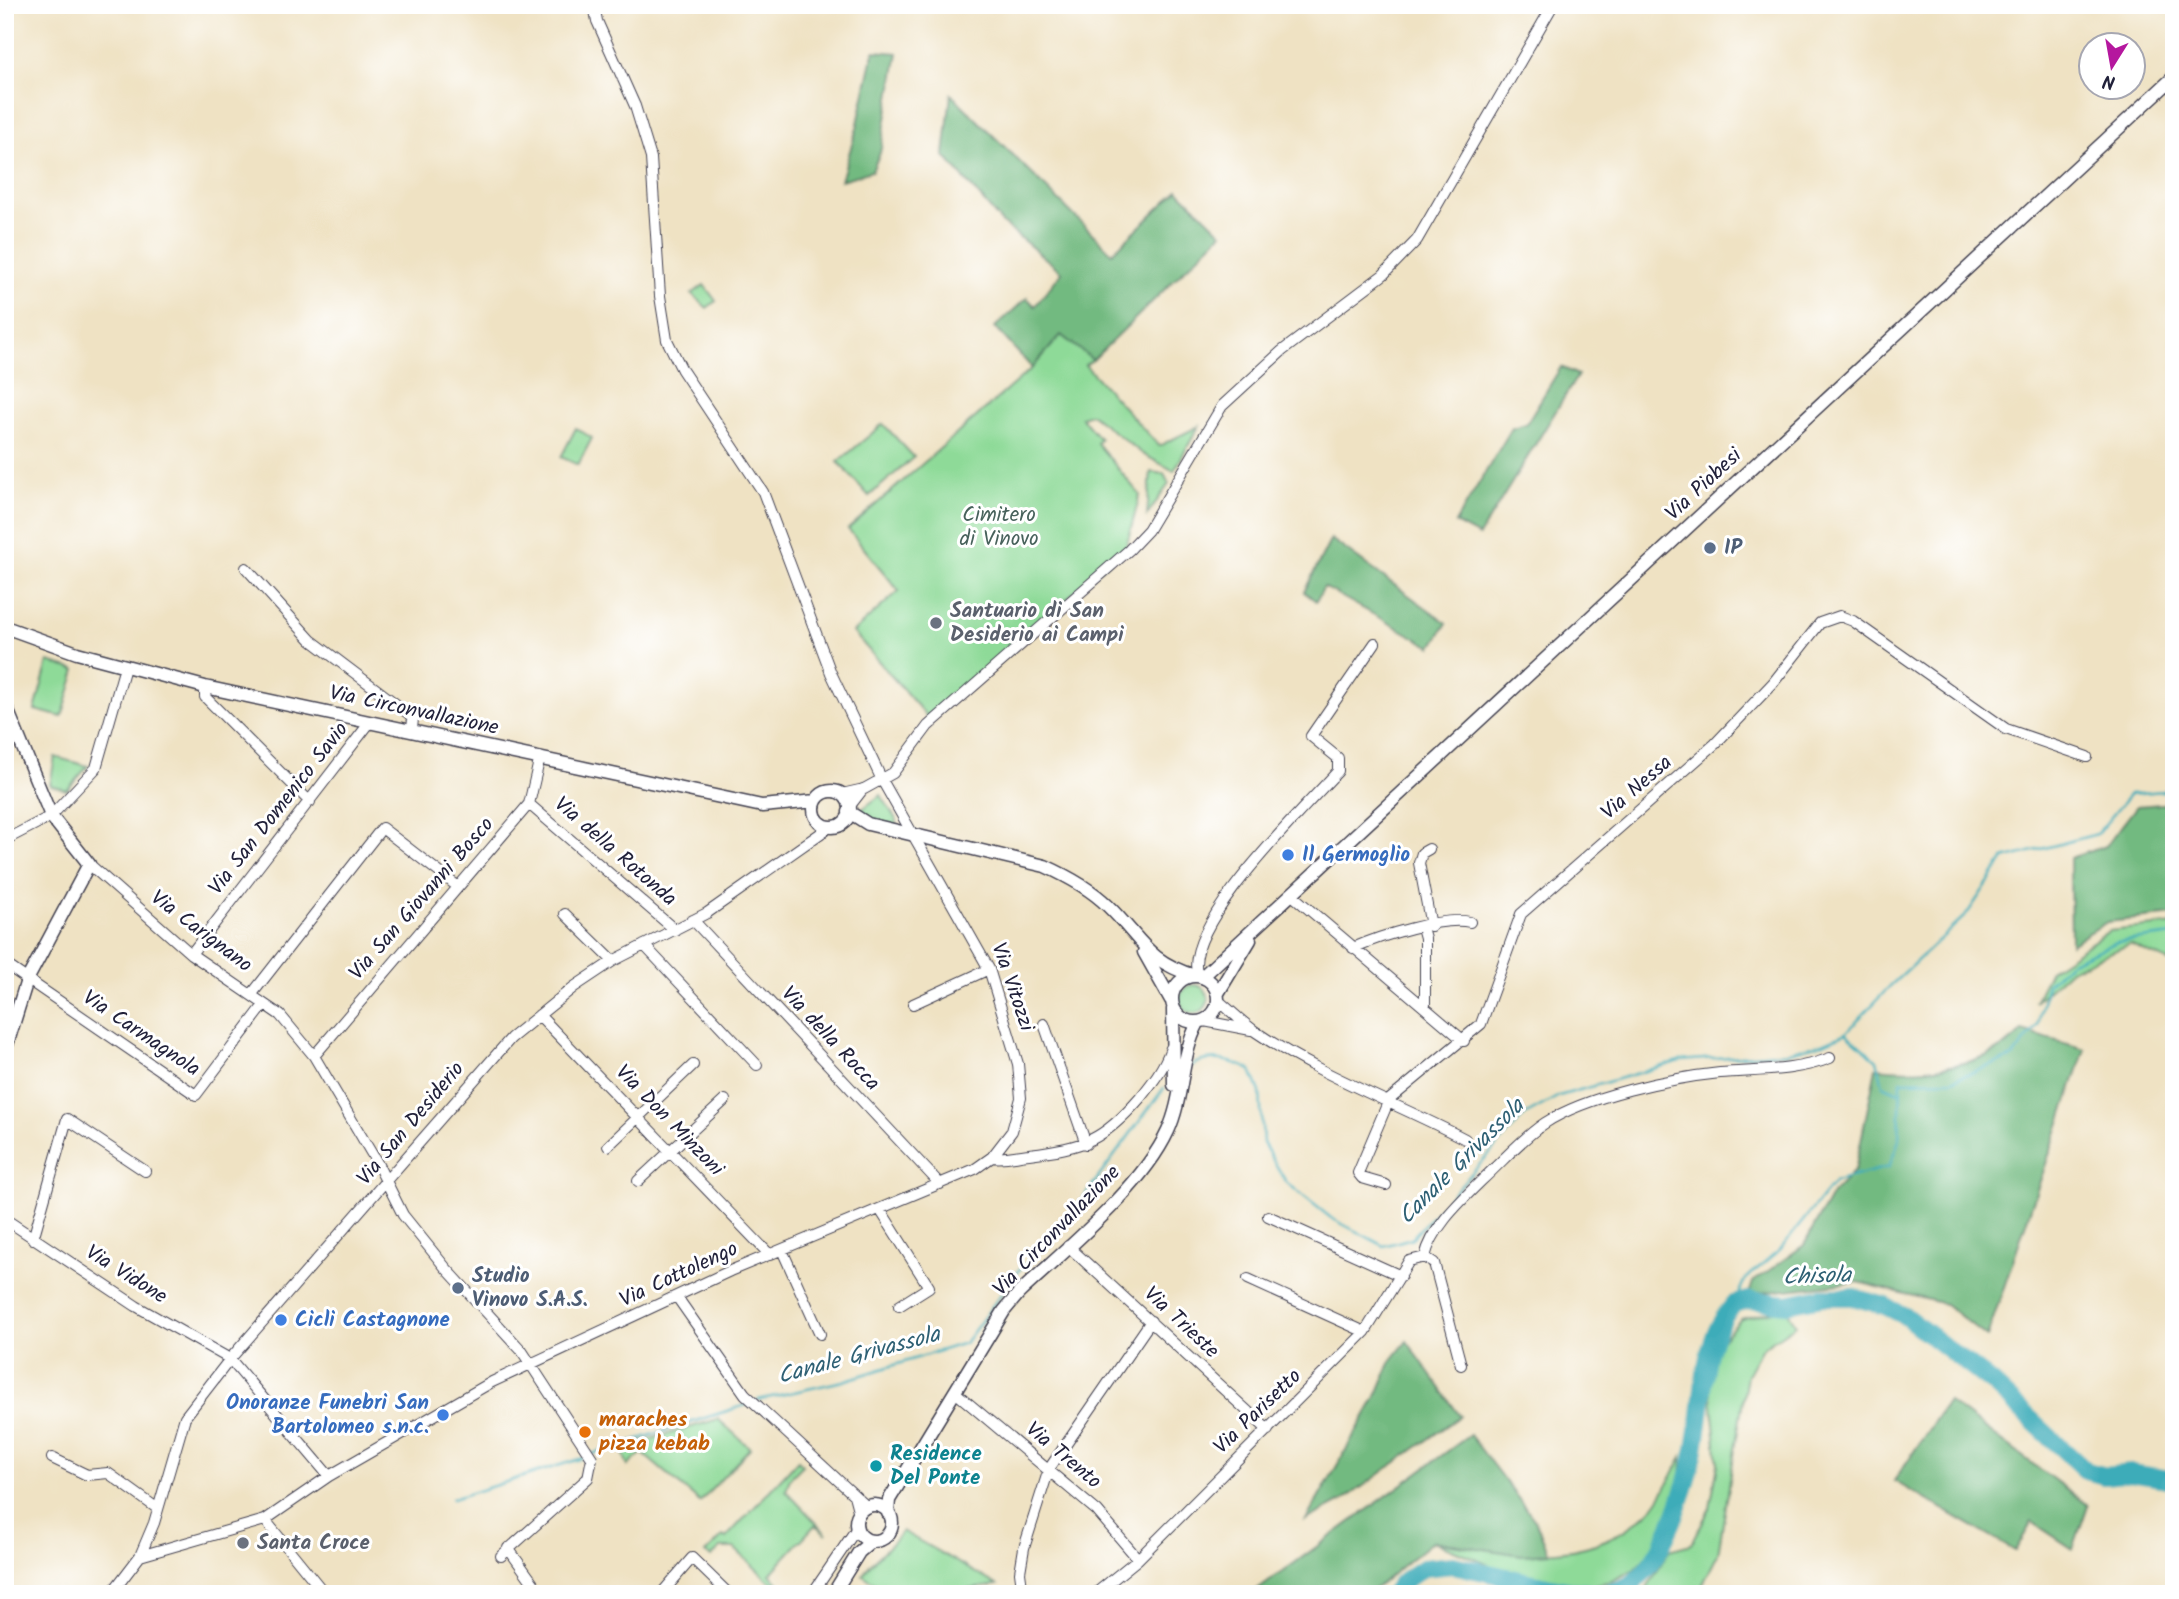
<svg xmlns="http://www.w3.org/2000/svg" width="2179" height="1599" font-family="Kalam,sans-serif">
<style>
.green{fill:#8eda98;stroke:#587e6a;stroke-width:2}
.forest{fill:#72ba80;stroke:#4a6e5e;stroke-width:2}
.lines{fill:none;stroke-linecap:round;stroke-linejoin:round}
.stream{stroke:#3dacb9;stroke-width:2.5}
.river{stroke:#3dacb9;stroke-width:18}
.minor-casing{stroke:#413f4f;stroke-width:12}
.tertiary-casing{stroke:#413f4f;stroke-width:15}
.minor{stroke:#fff;stroke-width:10}
.tertiary{stroke:#fff;stroke-width:12}
.service-dot{fill:#5c6f8a;stroke:#fff;stroke-width:2.5}
.worship-dot{fill:#6b7280;stroke:#fff;stroke-width:2.5}
.shop-dot{fill:#3f7fe0;stroke:#fff;stroke-width:2.5}
.food-dot{fill:#e8710a;stroke:#fff;stroke-width:2.5}
.culture-dot{fill:#0f9aa8;stroke:#fff;stroke-width:2.5}
.labels{text-anchor:middle;dominant-baseline:central;stroke-width:6;stroke-linejoin:round;paint-order:stroke}
.street-label{font-size:21px;fill:#22223b;stroke:#fff}
.park-label{font-size:21px;fill:#48625c;stroke:#fff}
.service-label{font-size:21px;font-weight:bold;fill:#4e5e75;stroke:#fff;text-anchor:start}
.worship-label{font-size:21px;font-weight:bold;fill:#5b616d;stroke:#fff;text-anchor:start}
.shop-label{font-size:21px;font-weight:bold;fill:#366cbe;stroke:#fff;text-anchor:start}
.food-label{font-size:21px;font-weight:bold;fill:#c56008;stroke:#fff;text-anchor:start}
.culture-label{font-size:21px;font-weight:bold;fill:#0d838f;stroke:#fff;text-anchor:start}
.water-label{font-size:23px;font-style:italic;fill:#2e6074;stroke:#fff}
</style>
<rect width="100%" height="100%" fill="#fff"/>
<filter id="ink" filterUnits="userSpaceOnUse"><feTurbulence type="fractalNoise" baseFrequency=".0143" numOctaves="2"/><feDisplacementMap in="SourceGraphic" scale="14" xChannelSelector="R" yChannelSelector="G"/><feConvolveMatrix kernelMatrix="1 2 1 2 8 2 1 2 1" color-interpolation-filters="sRGB"/></filter>
<filter id="wash" filterUnits="userSpaceOnUse"><feTurbulence type="fractalNoise" baseFrequency=".00686" numOctaves="4" result="noise"/><feDisplacementMap in="SourceGraphic" scale="28" xChannelSelector="R" yChannelSelector="G"/><feGaussianBlur stdDeviation="1.57" result="paint"/><feColorMatrix in="noise" values="0 0 0 0 0 0 0 0 0 0 0 0 0 0 0 0 0 1.4 0 .05"/><feComposite in="paint" operator="in"/></filter>
<g filter="url(#wash)">
<rect width="100%" height="100%" fill="#efe2c3"/>
<path class="green" d="M704 285 716 301 707 308 692 294Z
M1061 335 1093 360 1085 365 1159 446 1199 426 1174 471 1144 455 1091 414 1081 417 1100 439 1097 443 1140 495 1126 547 929 719 853 632 899 591 848 529 1032 368Z
M883 424 914 457 869 496 838 462Z
M576 428 592 438 578 465 561 457Z
M1151 472 1164 474 1169 484 1147 515Z
M48 662 76 670 62 717 35 710Z
M55 757 88 766 67 790 50 785Z
M881 795 897 821 896 827 854 815Z
M2174 924V964L2130 944 2070 970 2035 1002 2050 970 2109 931Z
M1180 999a14 14 0 1 1 28 0a14 14 0 1 1-28 0Z
M1786 1308 1796 1325 1762 1348 1747 1375 1718 1554 1698 1594H1644L1669 1550 1691 1544 1710 1508 1718 1464 1710 1386 1717 1345 1741 1319Z
M718 1419 750 1448 700 1502 642 1453 628 1466 621 1448Z
M1682 1457 1681 1489 1655 1547 1635 1569 1612 1581 1584 1587H1562L1543 1578 1515 1576 1433 1541C1511 1553 1590 1571 1652 1508 1664 1495 1673 1472 1682 1457Z
M798 1460 803 1465 790 1478 786 1491 827 1534 815 1525 770 1574 785 1591 783 1594 734 1548H721L711 1557 706 1553 723 1536 726 1538Z
M902 1531 997 1585 939 1594H890L863 1575C872 1557 890 1549 902 1531Z"/>
<path class="forest" d="M874 51 898 53 880 153 872 171 841 180 857 128Z
M951 94 1112 253 1178 190 1222 233 1093 360 1061 335 1032 368 995 327 1027 298 1035 306 1062 272 1002 223 944 155Z
M1561 367 1578 375 1479 536 1455 523 1512 428 1526 424Z
M1331 539 1447 623 1432 647 1324 587 1316 601 1304 592Z
M2174 803V915L2107 922 2071 944 2070 858 2106 846 2137 806Z
M2022 1031 2085 1049 1987 1337 1945 1304 1858 1282 1749 1294 1753 1282 1804 1245 1832 1194 1855 1170 1876 1068C1921 1073 1990 1068 2022 1031Z
M1407 1341 1460 1416 1344 1500 1306 1520 1375 1399 1391 1361Z
M1948 1401 2088 1505 2073 1549 2032 1522 2015 1551 1894 1481Z
M1470 1435 1536 1522 1549 1553 1522 1555 1433 1541 1368 1594H1252Z"/>
<g class="lines">
<path class="stream" d="M1846 1033 1877 1060 1883 1085 1899 1092
M1191 1066C1210 1054 1232 1061 1251 1070L1260 1092 1263 1143 1286 1182 1331 1218 1384 1246 1412 1238 1525 1115 1559 1096 1680 1061 1789 1052 1823 1043 1846 1033 1890 986 1967 914 2004 859 2097 834 2130 794 2174 790
M1734 1304 1745 1279 1779 1251 1835 1181 1889 1167 1899 1140 1901 1081 1952 1080 2013 1057 2038 1025 2047 984 2069 963 2117 942 2174 935
M758 1400 843 1381 965 1343 1019 1270 1054 1238 1164 1088
M592 1454 752 1403
M452 1499 586 1457"/>
<path class="river" d="M1393 1594 1401 1583 1423 1568 1453 1565 1564 1590 1600 1594
M1605 1594C1615 1591 1626 1588 1635 1581 1668 1554 1693 1472 1698 1430 1705 1385 1702 1340 1734 1304L1749 1300 1787 1304 1822 1297H1853L1885 1306 1905 1316 1992 1383 2086 1471 2105 1476 2131 1473 2174 1480"/>
</g>
</g>
<g filter="url(#ink)">
<g class="lines">
<defs>
<path id="minor" d="M246 568 311 640 409 714 413 719 412 729
M205 687V697L310 802
M842 794 864 789 893 773 928 726 1129 550 1148 530 1222 406 1282 351 1383 275 1417 240 1553 5
M529 804 675 930
M849 807 863 789
M5 840 51 816 96 768 125 667
M1429 849 1422 853 1419 863 1431 926
M89 864 191 954 280 1015 314 1056 376 1161 403 1215 445 1267 522 1351 592 1458 588 1478 501 1556
M1292 895 1464 1041
M565 914 613 961
M693 920 940 1184
M1422 927 1425 938V1004
M644 945 757 1065
M1353 948C1380 936 1443 916 1470 922
M191 954 371 721
M5 964 196 1095 264 1005
M1198 976C1179 928 1305 808 1338 771V758L1311 736 1375 643
M252 994 382 828 457 886
M1219 1001C1231 1011 1243 1023 1256 1032 1321 1076 1396 1103 1465 1139
M913 1004 989 969
M539 1015 770 1255
M1204 1021 1251 1030
M1044 1024 1086 1144
M314 1056 529 804 540 757
M608 1146 693 1065
M992 1157C1006 1159 1016 1155 1029 1154 1084 1147 1103 1141 1140 1098 1153 1082 1164 1068 1171 1048
M638 1181 725 1100
M1386 1185 1362 1178 1358 1173 1389 1100 1481 1024 1521 914 1715 744 1773 683 1820 623 1840 616 1853 621 2006 729 2087 757
M881 1211 929 1287 899 1306
M1268 1216 1401 1276
M5 1219 136 1306 230 1359 329 1476
M33 1239 67 1119 145 1171
M1068 1246 1268 1430
M782 1250 820 1334
M1425 1257C1432 1227 1461 1201 1482 1180 1503 1161 1522 1138 1545 1123 1586 1096 1671 1078 1720 1073 1757 1070 1795 1072 1830 1058
M1248 1279 1365 1332
M677 1297 745 1394 867 1507
M955 1392 1097 1511 1138 1559
M52 1458 87 1475 108 1473 158 1509
M854 1495 859 1514
M265 1520 325 1594
M508 1548 541 1594
M140 1556 265 1520 329 1476 492 1382 730 1271 975 1169 992 1157 1012 1131 1021 1098 1018 1064 989 969 882 780 831 673 763 492 682 370 667 340 660 296 651 158 635 106 597 21 594 5
M111 1594 140 1556 154 1523 185 1417 230 1359 511 1038 574 987 613 961 707 913 831 826
M661 1594 692 1558 729 1594
M812 1594 857 1528
M1023 1594 1020 1572 1024 1548 1049 1469 1151 1321
M1095 1594 1138 1559 1365 1332 1409 1261 1425 1257 1434 1263 1461 1365"/>
<path id="tertiary" d="M5 627 77 653 205 687 692 791 762 806 816 801
M5 704 51 816 89 864 27 980 5 1051
M814 809a18 18 0 1 1 36 0a18 18 0 1 1-36 0Z
M849 812 868 824 1045 866C1067 876 1090 888 1108 906 1142 939 1146 961 1195 976
M1144 952 1171 1000
M1172 999a23 23 0 1 1 46 0a23 23 0 1 1-46 0Z
M1202 977 2174 77
M1218 993 1250 940
M1173 1009 1174 1085
M856 1523a18 18 0 1 1 36 0a18 18 0 1 1-36 0Z
M888 1513 889 1500 1004 1311 1019 1293C1066 1249 1141 1189 1168 1131 1184 1096 1180 1057 1198 1023
M833 1594 859 1552 872 1541"/>
</defs>
<use href="#minor" class="minor-casing"/>
<use href="#tertiary" class="tertiary-casing"/>
<use href="#minor" class="minor"/>
<use href="#tertiary" class="tertiary"/>
</g>
</g>
<g class="service-dot">
<circle cx="1710" cy="548" r="7"/>
<circle cx="458" cy="1288" r="7"/>
</g>
<g class="worship-dot">
<circle cx="936" cy="623" r="7"/>
<circle cx="243" cy="1543" r="7"/>
</g>
<g class="shop-dot">
<circle cx="1288" cy="855" r="7"/>
<circle cx="281" cy="1320" r="7"/>
<circle cx="443" cy="1415" r="7"/>
</g>
<circle class="food-dot" cx="585" cy="1432" r="7"/>
<circle class="culture-dot" cx="876" cy="1466" r="7"/>
<g class="labels">
<g class="street-label">
<text transform="translate(1704 485) rotate(-43)">Via Piobesi</text>
<text transform="translate(414 711) rotate(12)">Via Circonvallazione</text>
<text transform="translate(1637 788) rotate(-41)">Via Nessa</text>
<text transform="translate(279 809) rotate(-52)">Via San Domenico Savio</text>
<text transform="translate(615 852) rotate(41)">Via della Rotonda</text>
<text transform="translate(422 899) rotate(-49)">Via San Giovanni Bosco</text>
<text transform="translate(201 932) rotate(37)">Via Carignano</text>
<text transform="translate(1012 987) rotate(71)">Via Vitozzi</text>
<text transform="translate(141 1034) rotate(34)">Via Carmagnola</text>
<text transform="translate(830 1039) rotate(47)">Via della Rocca</text>
<text transform="translate(669 1121) rotate(46)">Via Don Minzoni</text>
<text transform="translate(411 1124) rotate(-50)">Via San Desiderio</text>
<text transform="translate(1057 1231) rotate(-46)">Via Circonvallazione</text>
<text transform="translate(126 1275) rotate(32)">Via Vidone</text>
<text transform="translate(679 1275) rotate(-25)">Via Cottolengo</text>
<text transform="translate(1181 1323) rotate(43)">Via Trieste</text>
<text transform="translate(1258 1412) rotate(-44)">Via Parisetto</text>
<text transform="translate(1063 1456) rotate(40)">Via Trento</text>
</g>
<g class="park-label">
<text x="999" y="515">Cimitero<tspan x="999" dy="24">di Vinovo</tspan></text>
</g>
<g class="service-label">
<text x="1724" y="548">IP</text>
<text x="472" y="1276">Studio<tspan x="472" dy="24">Vinovo S.A.S.</tspan></text>
</g>
<g class="worship-label">
<text x="950" y="611">Santuario di San<tspan x="950" dy="24">Desiderio ai Campi</tspan></text>
<text x="257" y="1543">Santa Croce</text>
</g>
<g class="shop-label">
<text x="1302" y="855">Il Germoglio</text>
<text x="295" y="1320">Cicli Castagnone</text>
<text x="429" y="1403" text-anchor="end">Onoranze Funebri San<tspan x="429" dy="24">Bartolomeo s.n.c.</tspan></text>
</g>
<g class="food-label">
<text x="599" y="1420">maraches<tspan x="599" dy="24">pizza kebab</tspan></text>
</g>
<g class="culture-label">
<text x="890" y="1454">Residence<tspan x="890" dy="24">Del Ponte</tspan></text>
</g>
<g class="water-label">
<text transform="translate(1462 1162) rotate(-45)">Canale Grivassola</text>
<text transform="translate(1817 1277) rotate(-2)">Chisola</text>
<text transform="translate(859 1356) rotate(-15)">Canale Grivassola</text>
</g>
</g>
<rect width="2179" height="1599" fill="none" stroke="#fff" stroke-width="28"/>
<g transform="translate(2112 66) rotate(191)"><circle r="33" fill="#ffffff" stroke="#a7a7b1" stroke-width="2"/>
<path d="M0-5L12 26L0 18L-12 26Z" fill="#b5179e"/>
<text y="-10" font-size="19" font-weight="bold" text-anchor="middle" fill="#22223b">N</text>
</g>
</svg>
